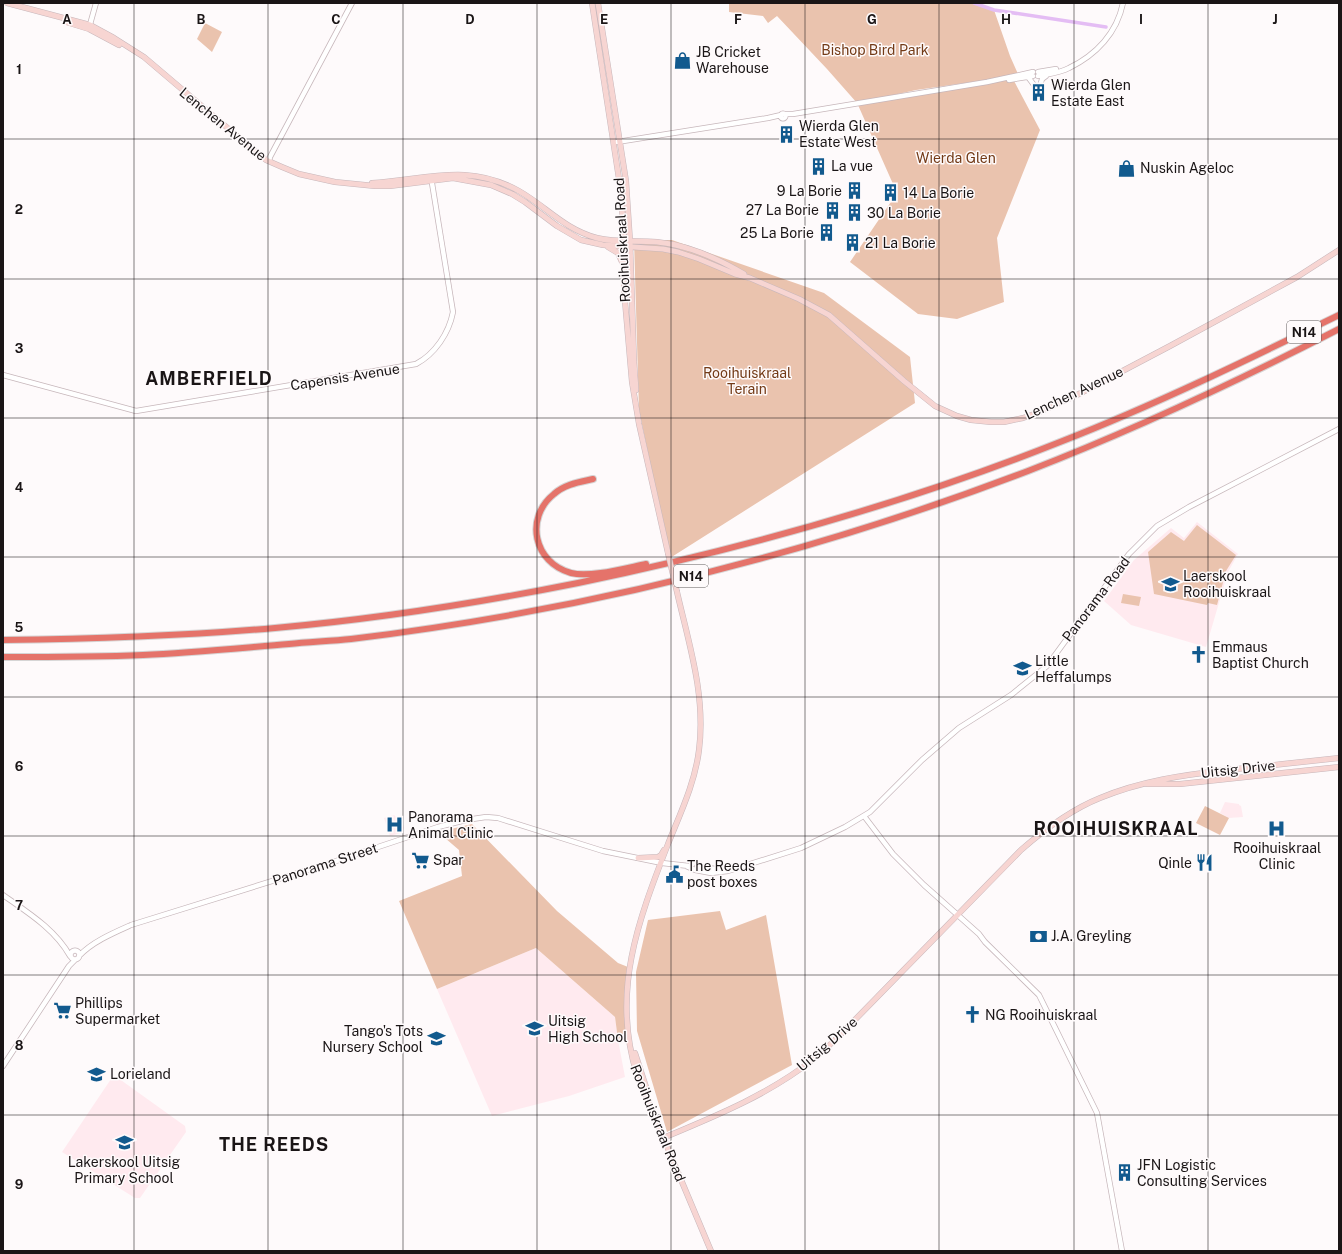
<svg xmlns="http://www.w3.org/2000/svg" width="1342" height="1254" font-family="'Public Sans',sans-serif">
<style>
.built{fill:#ffeaef}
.green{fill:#eac3ae}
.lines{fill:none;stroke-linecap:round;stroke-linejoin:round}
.canal{stroke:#e4bdf4;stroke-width:3.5}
.tertiary-casing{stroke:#c7b7bb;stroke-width:6}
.secondary-casing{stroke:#c7b7bb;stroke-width:6}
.motorway-casing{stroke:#d6d5d5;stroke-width:8}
.tertiary{stroke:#fff;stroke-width:4.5}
.secondary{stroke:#f7d5d2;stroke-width:5}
.motorway{stroke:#e5736a;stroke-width:6}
.secondary-bridge-casing{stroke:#c7b7bb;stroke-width:6;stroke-linecap:butt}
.secondary-bridge{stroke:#f7d5d2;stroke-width:5}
.grid{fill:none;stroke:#1a1516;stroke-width:1;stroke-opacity:0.55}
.labels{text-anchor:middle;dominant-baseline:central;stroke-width:3;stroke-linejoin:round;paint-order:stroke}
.shield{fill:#fefafb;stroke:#5e5a5b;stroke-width:1}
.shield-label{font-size:13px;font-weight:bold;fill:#1a1516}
.park-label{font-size:14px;fill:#733a16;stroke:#fefafb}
.poi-label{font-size:14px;fill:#1a1516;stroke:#fefafb;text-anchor:start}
.street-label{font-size:14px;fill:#1a1516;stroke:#fefafb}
.district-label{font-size:18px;font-weight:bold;letter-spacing:1px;fill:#1a1516;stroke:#fefafb}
.grid-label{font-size:13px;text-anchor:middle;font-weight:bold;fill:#1a1516;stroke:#fefafb;stroke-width:3;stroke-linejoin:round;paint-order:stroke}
</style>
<rect width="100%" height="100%" fill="#fefafb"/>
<path class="built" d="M1197 522 1238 554 1228 572 1206 647 1131 625 1104 601 1134 560 1171 528 1184 538Z
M1225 802 1239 804V805L1241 806 1243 817 1229 818 1220 813Z
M394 815 402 822 404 828 401 833 390 836 384 818Z
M536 948 615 1017 618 1040 625 1077 569 1096 492 1116 437 989Z
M118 1078 185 1126 186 1132 140 1198H135L62 1152 111 1079Z"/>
<path class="green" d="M729 3H974L994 10 1010 56 1018 74 1000 78 916 90 857 103 827 69 777 16 768 23 763 16 729 12Z
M205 23 222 32 212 52 197 39Z
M1013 79 1040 130 997 238 1004 302 957 319 918 314 850 262 897 193 858 105Z
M634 240H672L824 293 910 357 915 403 670 558 639 410Z
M1197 525 1236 555 1226 571 1217 605 1208 603 1207 605 1154 594 1148 552 1171 532 1184 541Z
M1123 594 1141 597 1139 606 1121 603Z
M1205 806 1229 818 1220 835 1196 823Z
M472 824 557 911 618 963 628 967 626 1032 618 1040 615 1017 536 948 437 989 399 901 462 876 459 850 438 832Z
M720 911 726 930 766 915 792 1065 667 1132 637 1031 636 972 648 920Z"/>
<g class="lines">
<path class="canal" d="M974 3 994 10 1106 27"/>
<defs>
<path id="tertiary" d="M89 28 96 3
M1038 72 1056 69
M1038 76C1048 74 1060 73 1069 68 1096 55 1117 33 1123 3
M1028 77 1034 85
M1009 80 1033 76
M1040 86 1042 79 1046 76
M780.5 116a2.5 2.5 0 1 1 5 0a2.5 2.5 0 1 1-5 0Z
M784 114H793L987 82 1033 72
M617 142 768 118 781 115
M269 161 270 157 352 3
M3 375 136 411 416 364C435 354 449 333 453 312L431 177
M864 816 893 854 924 885 979 934 985 942 1039 995 1097 1113 1122 1251
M686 866 695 870 711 873 728 871 801 848 845 827 870 812 922 760 959 728 1011 695 1047 666 1129 554 1157 526 1189 507 1339 429
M697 867 717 869 737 866
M3 895C27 912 55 929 70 956
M70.5 955a4.5 4.5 0 1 1 9 0a4.5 4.5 0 1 1-9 0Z
M79 956C92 942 113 933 131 925L327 864 438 827 466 820 486 817 498 818 603 851 662 863 689 866
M3 1066 69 966 75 960"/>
<path id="secondary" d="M7 3 90 25 114 38 144 57 250 147 266 160 282 167 299 174 335 182 375 186H390L453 178 491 185 512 194 525 202 557 226 581 240 603 245 663 249 678 252 699 259 735 274 750 278 799 299 829 315 904 381 935 406 957 416 971 420 991 422H1004L1023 418 1037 413 1077 395 1170 346 1297 277 1339 250
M592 3 621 192 624 241V290L632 382 639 424 668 553
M598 3 626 181 630 241 634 362 636 390
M66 22 89 29 119 45
M372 183C426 180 467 162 519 191 547 207 564 229 597 238 616 243 637 240 657 242 688 245 717 258 744 274
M608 247 618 253 622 262
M677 592C689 644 706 696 699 750 695 783 680 814 668 844 638 921 611 992 637 1075L711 1251
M1147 784H1180L1339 767
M638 858 658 857 661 855 664 850
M635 1053 646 1087
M663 1138C716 1116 770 1094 815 1058 825 1050 835 1040 844 1031L1021 850C1045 829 1070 810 1100 798 1141 781 1183 775 1227 770 1264 766 1302 762 1339 758"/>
<path id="motorway" d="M593 479C580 482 565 484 554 494 524 518 534 563 571 573 590 578 626 568 646 564
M3 640C94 639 184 636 275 628 377 619 478 603 578 583 742 549 904 504 1060 442 1155 405 1247 360 1339 315
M3 657C50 657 96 657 143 655 191 653 240 648 289 644 310 642 331 641 351 639 582 611 811 554 1028 471 1134 430 1238 381 1339 329"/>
</defs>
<use href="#tertiary" class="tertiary-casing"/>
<use href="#secondary" class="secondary-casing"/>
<use href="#motorway" class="motorway-casing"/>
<use href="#tertiary" class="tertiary"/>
<use href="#secondary" class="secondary"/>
<use href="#motorway" class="motorway"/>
<defs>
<path id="secondary-bridge" d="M668 553 677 592"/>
</defs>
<use href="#secondary-bridge" class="secondary-bridge-casing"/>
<use href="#secondary-bridge" class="secondary-bridge"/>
</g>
<path class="grid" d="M134 3V1251M268 3V1251M403 3V1251M537 3V1251M671 3V1251M805 3V1251M939 3V1251M1074 3V1251M1208 3V1251M3 139H1339M3 279H1339M3 418H1339M3 557H1339M3 697H1339M3 836H1339M3 975H1339M3 1115H1339"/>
<defs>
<symbol id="shop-bare" viewBox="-9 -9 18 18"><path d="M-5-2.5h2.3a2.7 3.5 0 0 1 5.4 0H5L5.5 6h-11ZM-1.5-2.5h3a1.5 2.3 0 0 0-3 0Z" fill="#125a8e" stroke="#fefafb" stroke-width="2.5" paint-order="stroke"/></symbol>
<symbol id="building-bare" viewBox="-9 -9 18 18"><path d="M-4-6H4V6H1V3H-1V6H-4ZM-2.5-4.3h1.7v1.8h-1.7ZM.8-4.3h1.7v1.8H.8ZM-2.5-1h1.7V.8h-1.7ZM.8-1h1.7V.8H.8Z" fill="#125a8e" stroke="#fefafb" stroke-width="2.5" paint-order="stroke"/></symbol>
<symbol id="school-bare" viewBox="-9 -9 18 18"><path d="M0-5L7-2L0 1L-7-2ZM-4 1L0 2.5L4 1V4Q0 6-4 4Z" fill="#125a8e" stroke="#fefafb" stroke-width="2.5" paint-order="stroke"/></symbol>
<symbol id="church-bare" viewBox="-9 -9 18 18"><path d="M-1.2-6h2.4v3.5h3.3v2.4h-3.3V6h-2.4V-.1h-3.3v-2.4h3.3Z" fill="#125a8e" stroke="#fefafb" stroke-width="2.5" paint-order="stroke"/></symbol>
<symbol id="hospital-bare" viewBox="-9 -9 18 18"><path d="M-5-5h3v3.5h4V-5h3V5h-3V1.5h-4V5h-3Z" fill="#125a8e" stroke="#fefafb" stroke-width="2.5" paint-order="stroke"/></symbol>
<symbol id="supermarket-bare" viewBox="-9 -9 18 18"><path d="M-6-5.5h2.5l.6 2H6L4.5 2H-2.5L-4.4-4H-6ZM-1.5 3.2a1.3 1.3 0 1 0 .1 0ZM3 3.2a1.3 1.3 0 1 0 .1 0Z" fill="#125a8e" stroke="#fefafb" stroke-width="2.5" paint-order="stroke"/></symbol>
<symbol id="restaurant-bare" viewBox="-9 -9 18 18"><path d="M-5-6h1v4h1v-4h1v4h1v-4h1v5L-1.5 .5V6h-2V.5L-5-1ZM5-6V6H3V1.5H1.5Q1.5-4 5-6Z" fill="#125a8e" stroke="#fefafb" stroke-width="2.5" paint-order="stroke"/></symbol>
<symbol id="civic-bare" viewBox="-9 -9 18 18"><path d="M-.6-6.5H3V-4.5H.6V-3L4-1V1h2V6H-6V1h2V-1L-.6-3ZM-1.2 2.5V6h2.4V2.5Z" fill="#125a8e" stroke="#fefafb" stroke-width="2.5" paint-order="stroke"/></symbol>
<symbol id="bank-bare" viewBox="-9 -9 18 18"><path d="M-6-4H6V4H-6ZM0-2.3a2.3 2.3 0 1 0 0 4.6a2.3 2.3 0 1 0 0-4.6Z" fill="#125a8e" stroke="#fefafb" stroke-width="2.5" paint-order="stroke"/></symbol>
</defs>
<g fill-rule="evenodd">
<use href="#shop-bare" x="670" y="48" width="25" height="25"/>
<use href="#building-bare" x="1026" y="80" width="25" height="25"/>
<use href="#building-bare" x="774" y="122" width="25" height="25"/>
<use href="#building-bare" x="806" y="154" width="25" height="25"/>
<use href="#shop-bare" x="1114" y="156" width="25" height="25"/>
<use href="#building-bare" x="842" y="178" width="25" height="25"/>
<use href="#building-bare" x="878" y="180" width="25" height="25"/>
<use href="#building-bare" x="820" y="198" width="25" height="25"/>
<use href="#building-bare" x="842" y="200" width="25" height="25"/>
<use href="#building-bare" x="814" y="220" width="25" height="25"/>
<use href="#building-bare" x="840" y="230" width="25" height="25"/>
<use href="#school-bare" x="1158" y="572" width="25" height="25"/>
<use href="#church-bare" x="1186" y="642" width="25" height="25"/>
<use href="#school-bare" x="1010" y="656" width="25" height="25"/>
<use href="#hospital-bare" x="382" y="812" width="25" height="25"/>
<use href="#hospital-bare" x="1264" y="816" width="25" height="25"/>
<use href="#supermarket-bare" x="408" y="848" width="25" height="25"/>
<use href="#restaurant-bare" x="1192" y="850" width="25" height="25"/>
<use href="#civic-bare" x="662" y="862" width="25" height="25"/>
<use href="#bank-bare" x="1026" y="924" width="25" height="25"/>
<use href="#supermarket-bare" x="50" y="998" width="25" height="25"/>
<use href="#church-bare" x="960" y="1002" width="25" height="25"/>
<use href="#school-bare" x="522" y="1016" width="25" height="25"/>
<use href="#school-bare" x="424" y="1026" width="25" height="25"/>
<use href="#school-bare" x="84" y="1062" width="25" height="25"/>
<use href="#school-bare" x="112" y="1130" width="25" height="25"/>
<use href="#building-bare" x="1112" y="1160" width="25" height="25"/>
</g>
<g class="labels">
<g class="shield">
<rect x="1287" y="321" width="34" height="22" rx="3"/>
<rect x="674" y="565" width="34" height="22" rx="3"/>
</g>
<g class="shield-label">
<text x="1304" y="332">N14</text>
<text x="691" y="576">N14</text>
</g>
<g class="park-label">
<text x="875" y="50">Bishop Bird Park</text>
<text x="956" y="158">Wierda Glen</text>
<text x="747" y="373">Rooihuiskraal<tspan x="747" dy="16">Terain</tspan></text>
</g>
<g class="poi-label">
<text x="696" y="52">JB Cricket<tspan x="696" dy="16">Warehouse</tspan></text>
<text x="1051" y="85">Wierda Glen<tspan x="1051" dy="16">Estate East</tspan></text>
<text x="799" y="126">Wierda Glen<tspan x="799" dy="16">Estate West</tspan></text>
<text x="831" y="166">La vue</text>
<text x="1140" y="168">Nuskin Ageloc</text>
<text x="842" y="191" text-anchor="end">9 La Borie</text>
<text x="903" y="193">14 La Borie</text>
<text x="819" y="210" text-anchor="end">27 La Borie</text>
<text x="867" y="213">30 La Borie</text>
<text x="814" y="233" text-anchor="end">25 La Borie</text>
<text x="865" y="243">21 La Borie</text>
<text x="1183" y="576">Laerskool<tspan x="1183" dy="16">Rooihuiskraal</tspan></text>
<text x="1212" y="647">Emmaus<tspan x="1212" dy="16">Baptist Church</tspan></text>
<text x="1035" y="661">Little<tspan x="1035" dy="16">Heffalumps</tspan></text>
<text x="408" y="817">Panorama<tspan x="408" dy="16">Animal Clinic</tspan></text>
<text x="1277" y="848" text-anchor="middle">Rooihuiskraal<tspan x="1277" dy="16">Clinic</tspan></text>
<text x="433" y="860">Spar</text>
<text x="1192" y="863" text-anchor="end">Qinle</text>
<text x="687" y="866">The Reeds<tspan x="687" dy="16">post boxes</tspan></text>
<text x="1051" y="936">J.A. Greyling</text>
<text x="75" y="1003">Phillips<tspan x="75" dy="16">Supermarket</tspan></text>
<text x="985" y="1015">NG Rooihuiskraal</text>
<text x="548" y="1021">Uitsig<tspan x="548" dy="16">High School</tspan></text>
<text x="423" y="1031" text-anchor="end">Tango's Tots<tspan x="423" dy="16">Nursery School</tspan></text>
<text x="110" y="1074">Lorieland</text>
<text x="124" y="1162" text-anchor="middle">Lakerskool Uitsig<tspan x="124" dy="16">Primary School</tspan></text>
<text x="1137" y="1165">JFN Logistic<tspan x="1137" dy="16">Consulting Services</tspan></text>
</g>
<g class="street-label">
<text transform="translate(223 124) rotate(39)">Lenchen Avenue</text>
<text transform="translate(622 240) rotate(-93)">Rooihuiskraal Road</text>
<text transform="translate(345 377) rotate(-9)">Capensis Avenue</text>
<text transform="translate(1074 393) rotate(-25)">Lenchen Avenue</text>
<text transform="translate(1096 599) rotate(-53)">Panorama Road</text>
<text transform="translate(1238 769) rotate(-6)">Uitsig Drive</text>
<text transform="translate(325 864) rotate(-18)">Panorama Street</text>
<text transform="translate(827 1044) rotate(-41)">Uitsig Drive</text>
<text transform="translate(658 1123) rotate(68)">Rooihuiskraal Road</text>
</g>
<g class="district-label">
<text x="209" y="378">AMBERFIELD</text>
<text x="1116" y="828">ROOIHUISKRAAL</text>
<text x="274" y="1144">THE REEDS</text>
</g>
</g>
<g class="grid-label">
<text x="67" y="24">A</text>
<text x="201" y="24">B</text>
<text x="336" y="24">C</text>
<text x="470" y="24">D</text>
<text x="604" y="24">E</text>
<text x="738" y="24">F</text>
<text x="872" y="24">G</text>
<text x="1006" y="24">H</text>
<text x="1141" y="24">I</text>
<text x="1275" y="24">J</text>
<text x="19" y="74">1</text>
<text x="19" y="214">2</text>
<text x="19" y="353">3</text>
<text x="19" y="492">4</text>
<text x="19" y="632">5</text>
<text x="19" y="771">6</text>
<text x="19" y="910">7</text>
<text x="19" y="1050">8</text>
<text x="19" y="1189">9</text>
</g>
<rect width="1342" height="1254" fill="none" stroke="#1a1516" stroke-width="8"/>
</svg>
